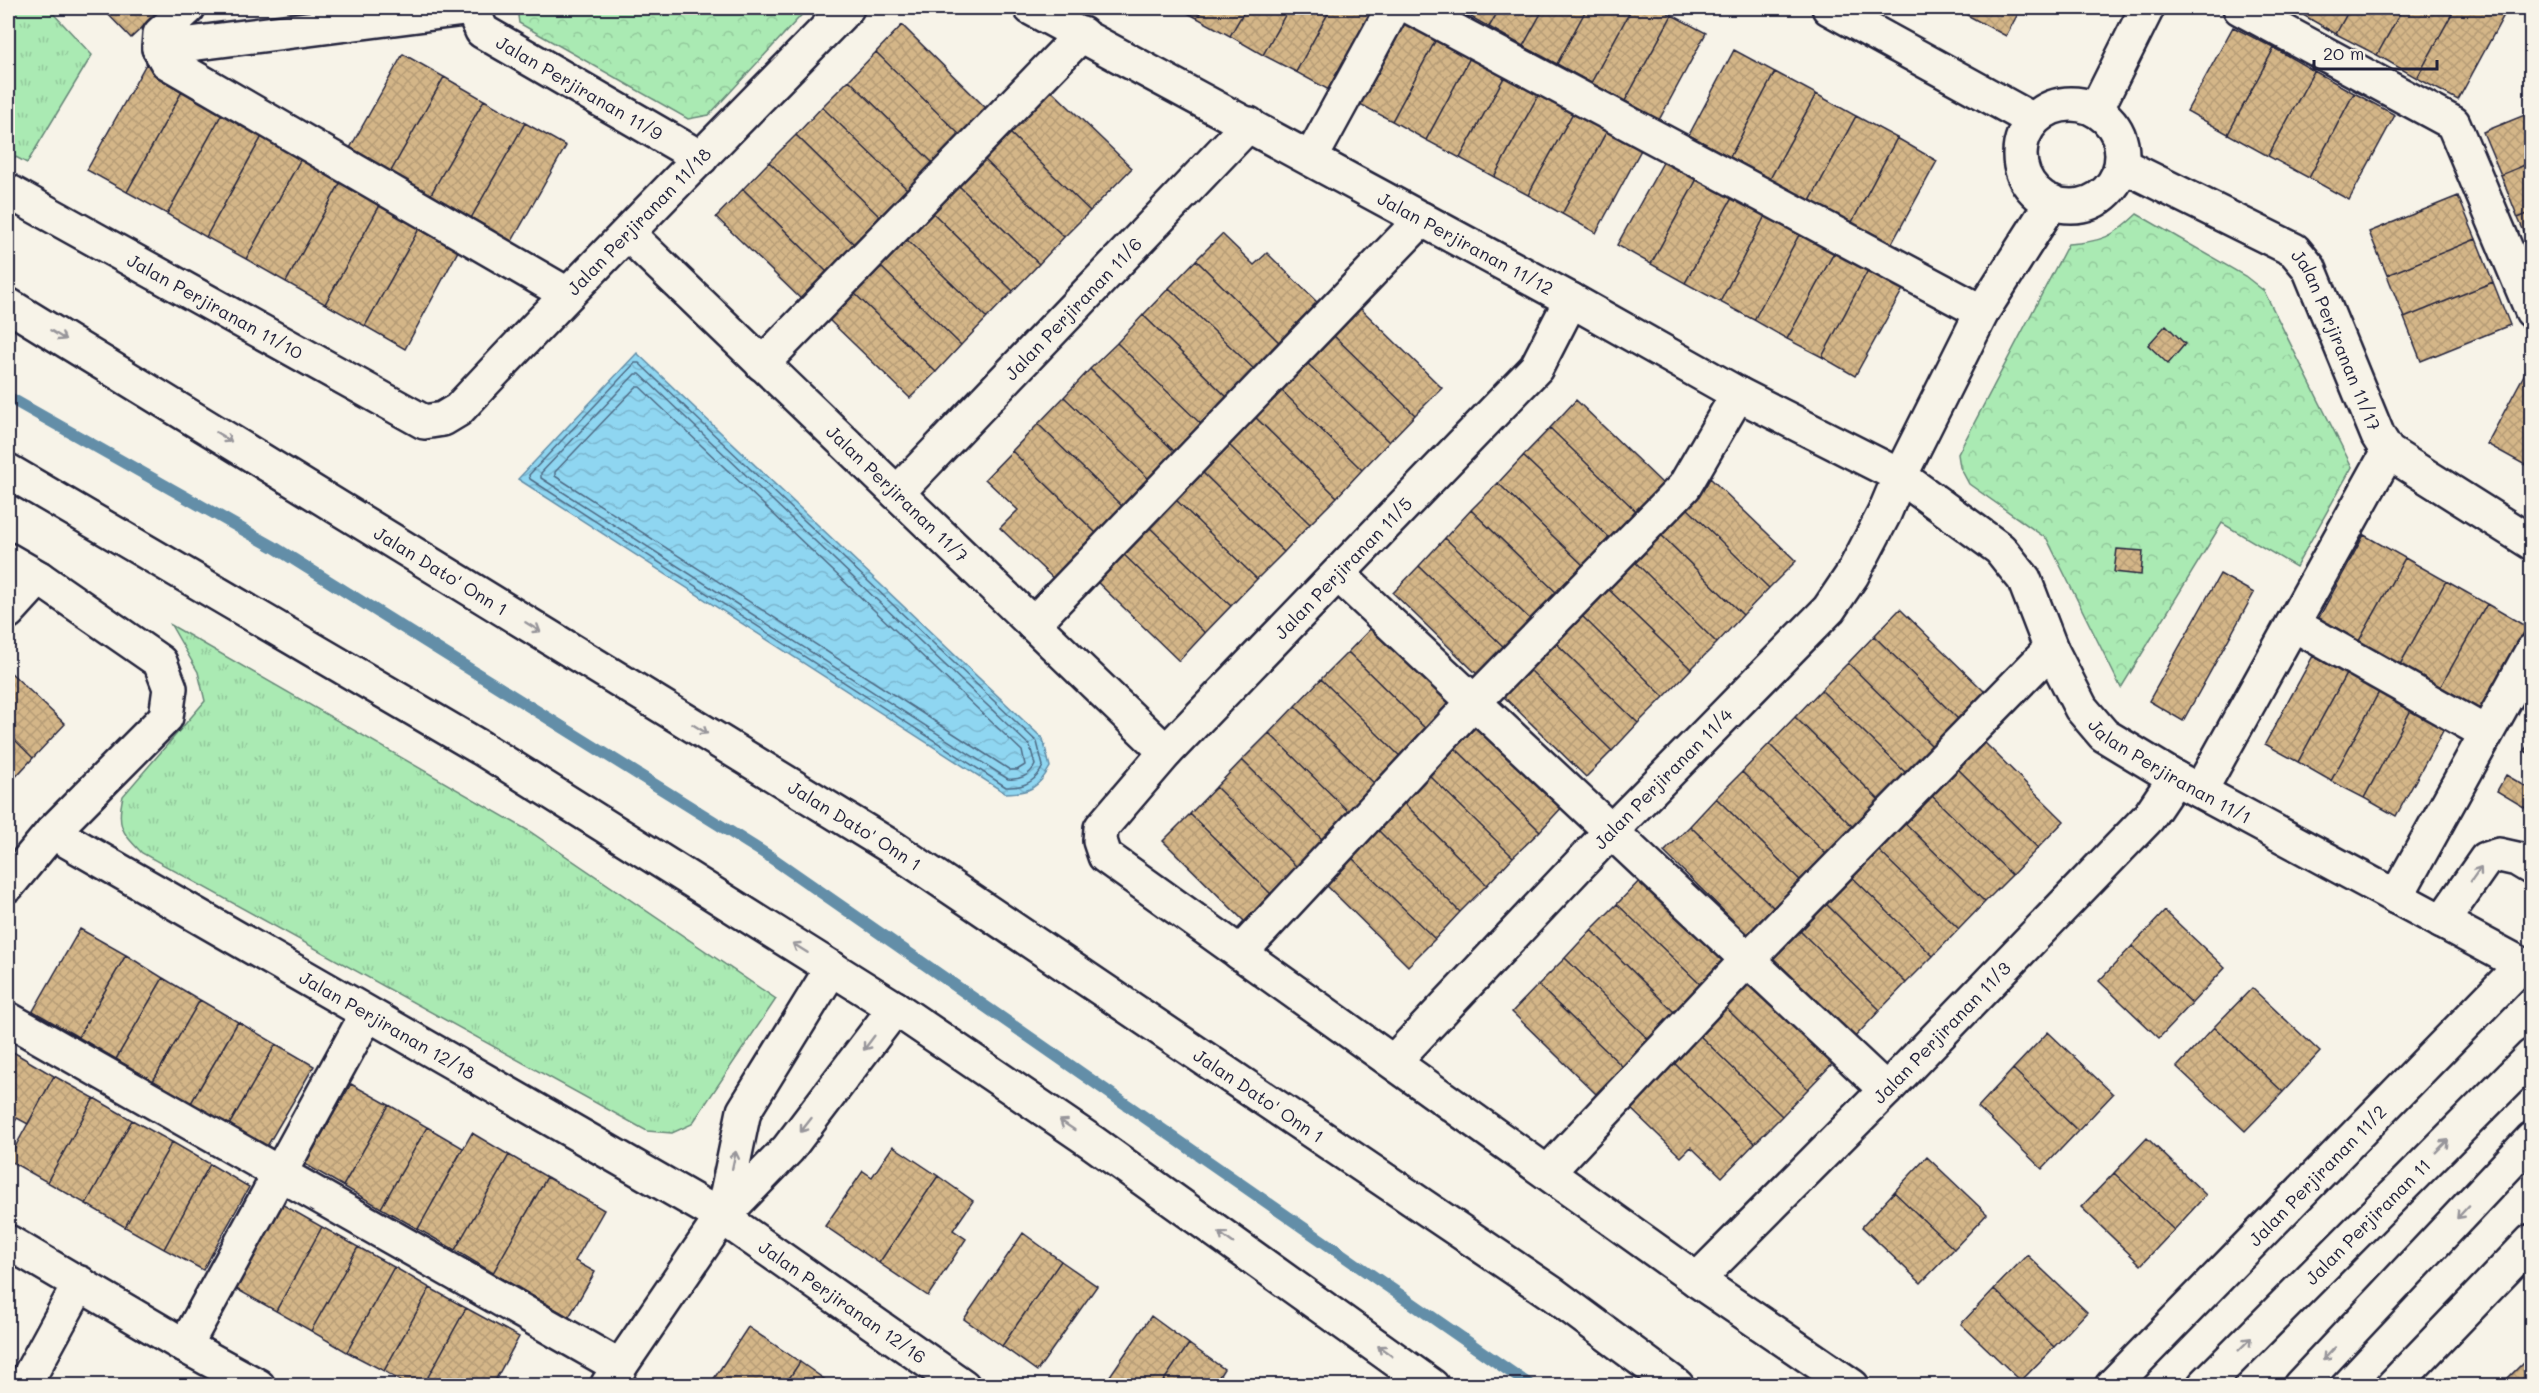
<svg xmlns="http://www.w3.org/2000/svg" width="2539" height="1393" font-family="Mali,sans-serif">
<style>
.grass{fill:url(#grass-tufts);stroke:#668677;stroke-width:1.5}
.forest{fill:url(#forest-crowns);stroke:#668677;stroke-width:1.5}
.water{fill:url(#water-waves);stroke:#638ea8;stroke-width:1.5}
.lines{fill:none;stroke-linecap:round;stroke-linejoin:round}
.shore{stroke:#4e6a84;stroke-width:1.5}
.stream{stroke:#638ea8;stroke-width:12}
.building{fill:url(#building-cross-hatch);stroke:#22223b;stroke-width:1.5}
.minor-casing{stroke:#22223b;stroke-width:38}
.major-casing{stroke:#22223b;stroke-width:38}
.minor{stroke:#f7f3e8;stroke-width:33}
.major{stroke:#f7f3e8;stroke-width:33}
.oneway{stroke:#97959a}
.labels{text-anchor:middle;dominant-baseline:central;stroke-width:6;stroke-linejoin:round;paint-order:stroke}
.street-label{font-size:18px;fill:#22223b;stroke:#f7f3e8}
</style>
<defs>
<pattern id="grass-tufts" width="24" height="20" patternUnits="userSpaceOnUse" patternTransform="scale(1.5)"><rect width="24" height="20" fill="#aaeab3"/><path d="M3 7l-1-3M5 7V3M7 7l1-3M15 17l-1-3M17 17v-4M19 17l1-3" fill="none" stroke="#92c89b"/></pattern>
<pattern id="forest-crowns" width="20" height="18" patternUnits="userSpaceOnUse" patternTransform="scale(1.5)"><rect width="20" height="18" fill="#aaeab3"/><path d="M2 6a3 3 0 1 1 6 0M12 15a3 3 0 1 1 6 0" fill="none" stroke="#92c89b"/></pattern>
<pattern id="water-waves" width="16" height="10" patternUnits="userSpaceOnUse" patternTransform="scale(1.5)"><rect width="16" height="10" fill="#8fd6f1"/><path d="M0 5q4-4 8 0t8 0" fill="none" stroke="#7bb7d0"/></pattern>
<pattern id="building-cross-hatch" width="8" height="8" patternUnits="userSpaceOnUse" patternTransform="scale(1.5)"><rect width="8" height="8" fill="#d4b688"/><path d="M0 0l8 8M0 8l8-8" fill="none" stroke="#b69c76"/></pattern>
</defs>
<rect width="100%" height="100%" fill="#f7f3e8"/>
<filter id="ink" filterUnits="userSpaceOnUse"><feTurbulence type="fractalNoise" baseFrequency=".0167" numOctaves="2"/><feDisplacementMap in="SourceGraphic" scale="12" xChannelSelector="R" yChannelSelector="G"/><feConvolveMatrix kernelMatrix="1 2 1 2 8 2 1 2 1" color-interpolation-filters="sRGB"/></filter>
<g filter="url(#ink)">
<path class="grass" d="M8 8H48L92 55 27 163 8 153Z
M171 625 529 831 776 999 692 1124 672 1133 647 1131 142 853C122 832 116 827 123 796L205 701 198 672Z"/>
<path class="forest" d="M517 8H808L709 115 688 119 519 23Z
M2137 214 2245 276 2264 291 2352 467 2296 567 2222 523 2121 688 2047 539 1969 484 1960 467 1958 454 2068 244C2101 242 2113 237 2137 214Z"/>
<path class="water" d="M637 353 1043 739 1050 767C1038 789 1028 793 1005 793L518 479Z"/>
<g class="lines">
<path class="shore" d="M635 363H639L1037 742 1043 766C1036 782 1023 788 1006 787L530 479 529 475Z
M635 374H640L1030 746 1035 765C1030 776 1019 780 1008 779L541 478V473Z
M640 387 1022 751 1025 765 1017 770H1010L555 476V472L636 387Z"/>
<path class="stream" d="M8 397 274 547 769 856 1531 1386"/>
</g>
<path class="building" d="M102 8H163L131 38Z
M1178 8H1203L1197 18Z
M1203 8H1246L1230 36 1197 18Z
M1246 8H1289L1263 55 1230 36Z
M1289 8H1331L1296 72 1263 55Z
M1331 8H1373L1329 90 1296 72Z
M1455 8H1500L1489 27Z
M1500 8H1544L1523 46 1489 27Z
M1544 8H1587L1557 64 1523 46Z
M1587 8H1632L1591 83 1557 64Z
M1632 8H1660L1672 15 1625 101 1591 83Z
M1953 8H1969L1965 14Z
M1969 8H2021L2006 36 1965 14Z
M2298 8H2350L2336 34 2296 11Z
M2350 8H2403L2377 55 2336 34Z
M2403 8H2455L2417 78 2377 55Z
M2455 8H2490L2504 15 2458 100 2417 78Z
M1405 15 1439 34 1392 121 1358 103Z
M1672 15 1706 33 1659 120 1625 101Z
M902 25 988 110 962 137 876 52Z
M2233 27 2274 48 2228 134 2187 111Z
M1439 34 1473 52 1426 140 1392 121Z
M2274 48 2314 71 2268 156 2228 134Z
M1734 50 1775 72 1730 157 1689 135Z
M876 52 962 137 935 165 849 80Z
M1473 52 1507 72 1460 158 1426 140Z
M403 54 444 77 386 180 345 157Z
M146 64 185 86 127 192 87 170Z
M2314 71 2354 93 2309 178 2268 156Z
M1507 72 1541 90 1494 177 1460 158Z
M1775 72 1816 94 1770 179 1730 157Z
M444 77 484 100 426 203 386 180Z
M849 80 935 165 909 191 822 107Z
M185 86 225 108 167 214 127 192Z
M1048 87 1132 168 1090 211 1007 130Z
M1541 90 1575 109 1528 195 1494 177Z
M2354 93 2395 115 2349 200 2309 178Z
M1816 94 1856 116 1810 201 1770 179Z
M484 100 525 123 466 227 426 203Z
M822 107 909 191 882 219 796 135Z
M225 108 265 131 206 237 167 214Z
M1575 109 1609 127 1562 214 1528 195Z
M2532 112V162L2501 175 2483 132Z
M1856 116 1897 138 1851 224 1810 201Z
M525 123 566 146 507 250 466 227Z
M1609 127 1643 146 1596 233 1562 214Z
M1007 130 1090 211 1064 237 982 157Z
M265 131 304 153 246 259 206 237Z
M796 135 882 219 856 246 769 162Z
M1897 138 1937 161 1891 245 1851 224Z
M304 153 344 176 286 282 246 259Z
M982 157 1064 237 1039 264 956 183Z
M1665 159 1698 177 1651 264 1617 245Z
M769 162 856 246 829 274 743 189Z
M2532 162V212L2518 218 2501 175Z
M344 176 384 198 325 304 286 282Z
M1698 177 1733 196 1685 283 1651 264Z
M956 183 1039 264 1013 291 930 210Z
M743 189 829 274 803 301 716 217Z
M1733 196 1766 214 1720 302 1685 283Z
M2458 196 2476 239 2387 275 2369 232Z
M384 198 424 220 365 326 325 304Z
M930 210 1013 291 987 318 904 237Z
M2532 212V250L2518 218Z
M1766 214 1800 233 1754 320 1720 302Z
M424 220 463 242 405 349 365 326Z
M1800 233 1835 251 1787 339 1754 320Z
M1222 234 1254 265 1267 253 1320 305 1282 345 1196 260Z
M904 237 987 318 961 345 878 264Z
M2476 239 2493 282 2404 318 2387 275Z
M1835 251 1868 270 1822 357 1787 339Z
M1196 260 1282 345 1256 371 1169 288Z
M878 264 961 345 936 372 852 291Z
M1868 270 1903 289 1855 376 1822 357Z
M2493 282 2510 325 2421 361 2404 318Z
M1169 288 1256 371 1229 399 1143 315Z
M852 291 936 372 910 398 827 318Z
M1357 305 1442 388 1415 415 1330 332Z
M1143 315 1229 399 1203 426 1117 343Z
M2166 325 2185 344 2168 364 2148 345Z
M1330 332 1415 415 1389 442 1304 360Z
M1117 343 1203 426 1177 454 1090 369Z
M1304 360 1389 442 1362 470 1278 387Z
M2532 360V458L2527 466 2487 444Z
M1090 369 1177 454 1150 480 1064 397Z
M1278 387 1362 470 1337 497 1252 414Z
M1064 397 1150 480 1124 508 1038 424Z
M1576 400 1663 484 1637 512 1550 428Z
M1252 414 1337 497 1310 524 1225 441Z
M1038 424 1124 508 1098 535 1012 451Z
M1550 428 1637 512 1611 539 1523 456Z
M1225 441 1310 524 1284 552 1199 469Z
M1012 451 1098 535 1055 580 1000 528 1018 510 985 479Z
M1523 456 1611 539 1585 567 1498 483Z
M1199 469 1284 552 1257 579 1172 496Z
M1710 478 1796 561 1769 588 1684 505Z
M1498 483 1585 567 1558 594 1471 510Z
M1172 496 1257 579 1231 606 1146 524Z
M1684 505 1769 588 1743 615 1658 532Z
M1471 510 1558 594 1533 622 1445 538Z
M1146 524 1231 606 1205 633 1120 551Z
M1658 532 1743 615 1717 643 1632 559Z
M2364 535 2405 558 2355 648 2315 625Z
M1445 538 1533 622 1506 649 1419 566Z
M2117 549 2143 551 2141 575 2114 572Z
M1120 551 1205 633 1179 661 1093 578Z
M2405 558 2446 581 2397 670 2355 648Z
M1632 559 1717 643 1691 669 1605 586Z
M1419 566 1506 649 1480 677 1393 593Z
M2220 574 2254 593 2183 721 2149 701Z
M2446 581 2487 604 2437 693 2397 670Z
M1605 586 1691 669 1664 697 1579 613Z
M2487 604 2527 627 2478 716 2437 693Z
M1900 609 1985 692 1958 719 1874 636Z
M1579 613 1664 697 1638 723 1553 640Z
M1374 625 1458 708 1431 734 1348 652Z
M1874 636 1958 719 1932 746 1848 663Z
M1553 640 1638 723 1612 751 1527 667Z
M1348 652 1431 734 1406 762 1321 679Z
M2313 656 2346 674 2298 762 2265 744Z
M1848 663 1932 746 1906 773 1821 690Z
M1527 667 1612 751 1586 777 1501 694Z
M8 670 65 724 33 758 8 733Z
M2346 674 2379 692 2331 781 2298 762Z
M1321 679 1406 762 1379 788 1295 706Z
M1821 690 1906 773 1879 800 1795 717Z
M2379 692 2411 710 2364 798 2331 781Z
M1295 706 1379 788 1353 816 1269 733Z
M2411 710 2444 729 2396 816 2364 798Z
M1795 717 1879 800 1853 827 1769 744Z
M1482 721 1566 803 1540 831 1455 748Z
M8 733 33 758 8 785Z
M1269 733 1353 816 1326 843 1242 760Z
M1980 738 2064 821 2038 848 1954 765Z
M2532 738V755L2524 751Z
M1769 744 1853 827 1826 854 1742 772Z
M1455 748 1540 831 1513 857 1429 775Z
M1242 760 1326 843 1300 870 1216 787Z
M1954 765 2038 848 2012 875 1928 792Z
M1742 772 1826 854 1801 881 1716 798Z
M1429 775 1513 857 1487 885 1403 802Z
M2506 775 2532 790V812L2497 791Z
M1216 787 1300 870 1274 897 1190 814Z
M1928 792 2012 875 1985 902 1901 819Z
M1716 798 1801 881 1774 908 1690 826Z
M1403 802 1487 885 1460 912 1377 829Z
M1190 814 1274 897 1247 924 1163 841Z
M1901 819 1985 902 1959 929 1875 847Z
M1690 826 1774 908 1748 935 1664 852Z
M1377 829 1460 912 1435 939 1350 856Z
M1875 847 1959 929 1933 956 1849 874Z
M1350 856 1435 939 1408 966 1324 883Z
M1849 874 1933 956 1906 983 1823 901Z
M1644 876 1728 959 1702 986 1617 904Z
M1823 901 1906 983 1880 1010 1796 927Z
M1617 904 1702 986 1675 1013 1591 930Z
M2165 911 2225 968 2192 1003 2132 946Z
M1796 927 1880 1010 1854 1038 1770 955Z
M80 929 126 955 78 1037 33 1011Z
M1591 930 1675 1013 1649 1040 1565 958Z
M2132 946 2192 1003 2159 1038 2099 981Z
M126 955 163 978 116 1059 78 1037Z
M1565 958 1649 1040 1623 1067 1538 985Z
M163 978 200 1000 153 1081 116 1059Z
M1750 979 1834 1062 1808 1089 1724 1006Z
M1538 985 1623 1067 1596 1094 1512 1012Z
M2252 988 2320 1052 2283 1092 2214 1027Z
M200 1000 238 1022 191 1103 153 1081Z
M1724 1006 1808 1089 1782 1116 1697 1033Z
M238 1022 276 1044 229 1125 191 1103Z
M2214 1027 2283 1092 2245 1131 2177 1067Z
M2048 1032 2113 1094 2078 1131 2013 1069Z
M1697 1033 1782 1116 1755 1143 1671 1060Z
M276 1044 314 1066 266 1148 229 1125Z
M8 1049 54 1076 28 1124 17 1118 8 1135Z
M1671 1060 1755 1143 1722 1177 1691 1147 1681 1157 1627 1105Z
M2013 1069 2078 1131 2042 1169 1978 1107Z
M54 1076 94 1098 47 1182 8 1160Z
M351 1084 389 1105 343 1186 305 1164Z
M94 1098 132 1120 86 1204 47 1182Z
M389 1105 427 1127 381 1208 343 1186Z
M132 1120 172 1142 125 1227 86 1204Z
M427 1127 463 1148 418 1229 381 1208Z
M472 1133 509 1155 455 1250 418 1229Z
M2147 1138 2206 1195 2174 1230 2114 1173Z
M172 1142 210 1164 164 1249 125 1227Z
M893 1146 938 1176 879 1263 825 1226 863 1171 872 1177Z
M509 1155 547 1177 493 1273 455 1250Z
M1927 1157 1987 1214 1954 1249 1894 1192Z
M210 1164 249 1187 203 1270 164 1249Z
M2114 1173 2174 1230 2141 1265 2081 1207Z
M938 1176 973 1201 953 1230 966 1239 928 1296 879 1263Z
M547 1177 604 1210 575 1261 595 1272 569 1317 493 1273Z
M1894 1192 1954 1249 1921 1283 1862 1227Z
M278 1202 322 1227 276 1311 231 1286Z
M322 1227 358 1247 311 1331 276 1311Z
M1023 1233 1061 1261 1002 1346 964 1319Z
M358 1247 394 1267 347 1352 311 1331Z
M2027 1255 2087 1312 2054 1347 1994 1289Z
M1061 1261 1097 1286 1037 1371 1002 1346Z
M394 1267 430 1288 384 1371 347 1352Z
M430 1288 466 1308 423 1386H408L384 1371Z
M1994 1289 2054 1347 2021 1381 1961 1324Z
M466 1308 519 1337 492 1386H423Z
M1151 1316 1189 1344 1160 1386H1103Z
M748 1327 800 1362 784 1386H709Z
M1189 1344 1224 1369 1213 1386H1160Z
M2532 1354V1386H2503L2502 1384Z
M800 1362 834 1386H784Z"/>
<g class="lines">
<defs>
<g id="minor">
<path d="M188 8 160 34 159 48 167 62 567 294"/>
<path id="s1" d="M472 8 482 31 701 158"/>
<path id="s2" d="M1031 8 1571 300 1738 394 1900 476 2000 549 2015 568 2024 579 2051 649 2081 708 2104 735 2175 778 2532 970"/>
<path d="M1412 8 1982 312"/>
<path d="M1829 8 2033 120"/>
<path d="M2240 8 2453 123 2532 311"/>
<path d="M159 48 472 8"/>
<circle cx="2071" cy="155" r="51"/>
<path d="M2096 110 2147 8"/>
<path d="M1311 158 1393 8"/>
<path id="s3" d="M2122 165 2294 250 2309 268 2378 436 2388 452 2532 543"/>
<path id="s4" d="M8 191 424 422 443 419 458 410C585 274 717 141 847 8"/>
<path id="s5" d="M628 234 1166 752"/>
<path d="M1571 300 1536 368 1166 752 1101 828 1100 841 1105 856 1697 1280 1852 1386"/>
<path d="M762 364 1082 34"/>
<path id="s6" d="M897 493 1249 124"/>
<path d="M8 560 39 578 160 662 170 688 166 717 52 832 8 885"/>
<path d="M1338 574 1886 1090"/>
<path d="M8 612 39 578"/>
<path d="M1033 624 1422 219"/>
<path d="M2293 624 2486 733"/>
<path d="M2200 791 2388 452"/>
<path id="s7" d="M52 832 722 1217 963 1386"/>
<path d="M2396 897 2532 651"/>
<path d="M2442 922 2486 859 2499 855 2517 859 2532 868"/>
<path d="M1240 953 1473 703 1684 487 1738 394"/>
<path d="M8 1019 620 1367"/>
<path id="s8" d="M1394 1061 1612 830 1829 609 1852 575 1884 514 1900 476 1982 312 2052 202"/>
<path d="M1548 1172 1748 959 2051 649"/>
<path d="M722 1217 744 1111 832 968"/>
<path d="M8 1242 185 1346 258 1386"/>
<path id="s9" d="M1697 1280 1886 1090 2148 818 2175 778"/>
<path d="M185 1346 367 1014"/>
<path d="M608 1384 722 1217 788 1149 895 1008"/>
<path d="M24 1386 80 1283"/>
<path id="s10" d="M2112 1386 2522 965"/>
<path id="s11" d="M2204 1386 2532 1056"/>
<path d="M2300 1386 2532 1139"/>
<path d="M2393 1386 2532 1241"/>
</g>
<g id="major">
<path id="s12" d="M8 305 893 848 1553 1294 1677 1386"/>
<path d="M8 471 481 748 895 1008 1092 1142 1432 1386"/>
</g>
</defs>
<use href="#minor" class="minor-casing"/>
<use href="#major" class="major-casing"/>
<use href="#minor" class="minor"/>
<use href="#major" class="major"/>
</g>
<defs><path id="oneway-shaft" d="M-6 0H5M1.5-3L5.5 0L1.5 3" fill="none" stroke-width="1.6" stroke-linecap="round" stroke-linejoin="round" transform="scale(1.5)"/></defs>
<g class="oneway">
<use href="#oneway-shaft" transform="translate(58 335) rotate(32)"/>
<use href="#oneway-shaft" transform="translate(224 437) rotate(32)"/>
<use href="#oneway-shaft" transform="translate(533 627) rotate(32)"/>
<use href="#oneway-shaft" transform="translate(700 729) rotate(32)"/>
<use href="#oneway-shaft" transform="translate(2476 874) rotate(-55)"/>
<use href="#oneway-shaft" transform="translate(800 948) rotate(-148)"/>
<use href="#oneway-shaft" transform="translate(869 1043) rotate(127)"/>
<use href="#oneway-shaft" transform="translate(806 1125) rotate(128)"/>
<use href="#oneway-shaft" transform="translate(1067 1125) rotate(-146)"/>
<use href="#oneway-shaft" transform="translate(2442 1146) rotate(-45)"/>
<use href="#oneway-shaft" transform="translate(734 1160) rotate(-78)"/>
<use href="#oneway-shaft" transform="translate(2463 1212) rotate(133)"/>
<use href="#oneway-shaft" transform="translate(1226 1238) rotate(-144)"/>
<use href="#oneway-shaft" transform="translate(2245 1344) rotate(-45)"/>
<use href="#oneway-shaft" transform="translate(1385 1351) rotate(-144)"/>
<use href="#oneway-shaft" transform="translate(2329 1354) rotate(133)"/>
</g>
</g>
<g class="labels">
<g class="street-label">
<text stroke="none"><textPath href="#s1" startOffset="138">Jalan Perjiranan 11/9</textPath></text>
<text stroke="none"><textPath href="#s4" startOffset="774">Jalan Perjiranan 11/18</textPath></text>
<text stroke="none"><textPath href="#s2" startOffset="494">Jalan Perjiranan 11/12</textPath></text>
<text stroke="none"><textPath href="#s4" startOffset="237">Jalan Perjiranan 11/10</textPath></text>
<text stroke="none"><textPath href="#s6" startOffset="255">Jalan Perjiranan 11/6</textPath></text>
<text stroke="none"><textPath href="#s3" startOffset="292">Jalan Perjiranan 11/17</textPath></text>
<text stroke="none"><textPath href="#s5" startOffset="374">Jalan Perjiranan 11/7</textPath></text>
<text transform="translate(1343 568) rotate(-46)">Jalan Perjiranan 11/5</text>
<text stroke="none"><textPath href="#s12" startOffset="508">Jalan Dato' Onn 1</textPath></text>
<text stroke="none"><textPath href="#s2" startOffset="1401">Jalan Perjiranan 11/1</textPath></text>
<text stroke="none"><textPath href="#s8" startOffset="390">Jalan Perjiranan 11/4</textPath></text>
<text stroke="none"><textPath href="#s12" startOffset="994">Jalan Dato' Onn 1</textPath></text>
<text stroke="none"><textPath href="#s7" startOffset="387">Jalan Perjiranan 12/18</textPath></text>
<text stroke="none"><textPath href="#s9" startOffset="348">Jalan Perjiranan 11/3</textPath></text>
<text stroke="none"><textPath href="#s12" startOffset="1480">Jalan Dato' Onn 1</textPath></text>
<text stroke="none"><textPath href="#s10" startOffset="294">Jalan Perjiranan 11/2</textPath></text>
<text stroke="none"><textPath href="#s11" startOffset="232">Jalan Perjiranan 11</textPath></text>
<text stroke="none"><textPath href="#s7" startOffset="920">Jalan Perjiranan 12/16</textPath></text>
</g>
</g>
<rect width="2539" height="1393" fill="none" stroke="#f7f3e8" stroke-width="30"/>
<rect x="15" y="15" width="2509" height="1363" fill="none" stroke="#22223b" stroke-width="2" filter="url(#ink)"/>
<path d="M2314 60v9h123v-9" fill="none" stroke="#22223b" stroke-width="3"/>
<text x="2323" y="60" font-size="18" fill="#22223b" stroke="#f7f3e8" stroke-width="4.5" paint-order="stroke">20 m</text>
</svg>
